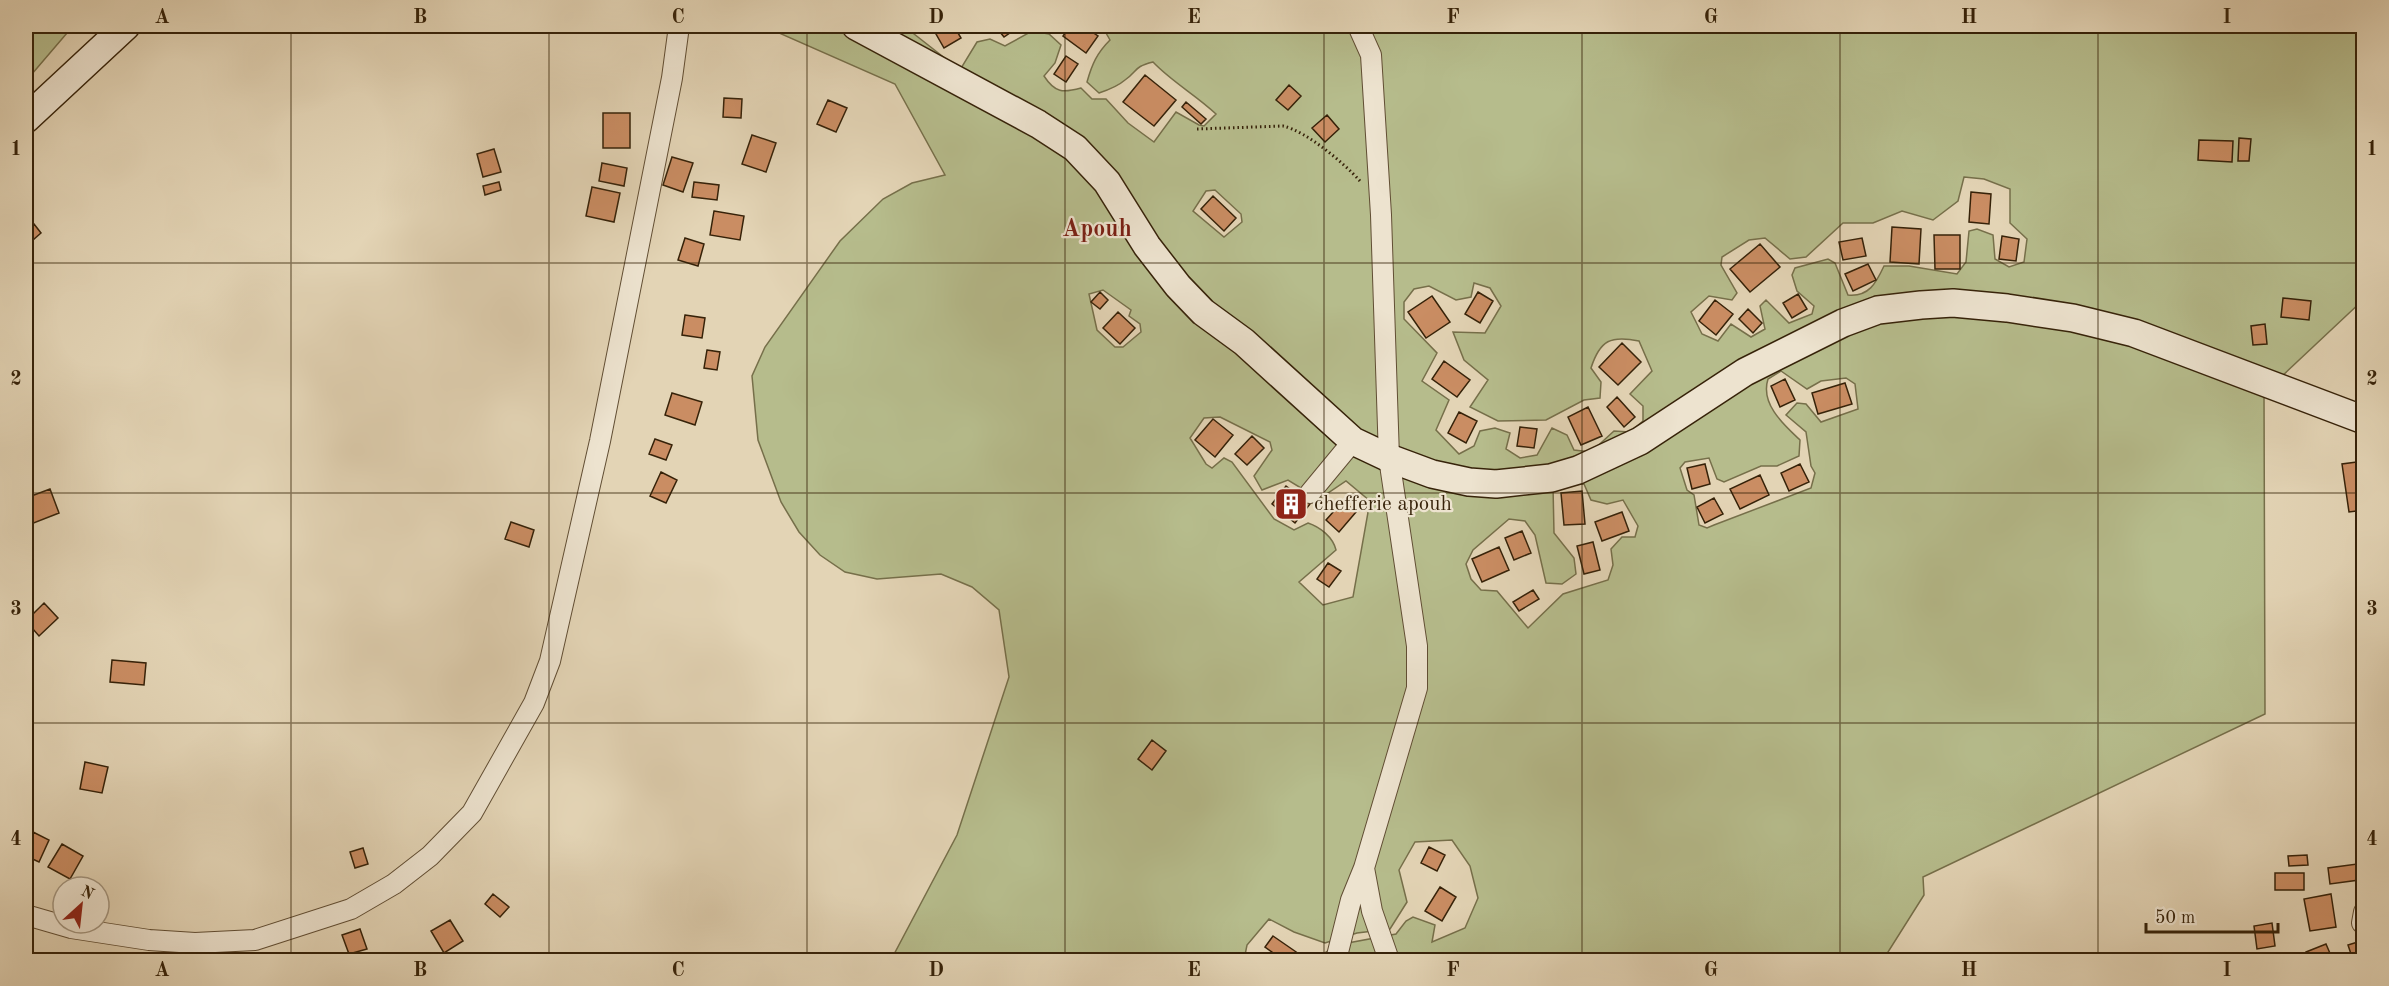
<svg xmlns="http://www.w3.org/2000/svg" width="2389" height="986" font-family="'Old Standard TT',serif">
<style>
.green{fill:#b6bc8c;stroke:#766f4a;stroke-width:1.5;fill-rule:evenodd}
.building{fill:#ca8d63;stroke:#362209;stroke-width:1.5}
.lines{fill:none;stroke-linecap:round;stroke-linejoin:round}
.street-casing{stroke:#614e34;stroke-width:22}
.secondary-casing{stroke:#362209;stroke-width:30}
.path{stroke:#362209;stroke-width:3;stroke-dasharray:1.5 3;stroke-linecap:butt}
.street{stroke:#ede3cf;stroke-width:20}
.secondary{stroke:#ede3cf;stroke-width:27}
.grid{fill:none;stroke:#362209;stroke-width:1.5;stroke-opacity:0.55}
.labels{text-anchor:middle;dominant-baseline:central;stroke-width:4.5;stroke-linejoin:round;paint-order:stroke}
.poi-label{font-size:21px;fill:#362209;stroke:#ede3cf;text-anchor:start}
.quarter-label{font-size:24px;font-weight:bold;fill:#7a1f14;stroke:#ede3cf}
.neatline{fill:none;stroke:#362209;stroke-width:2}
.grid-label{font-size:20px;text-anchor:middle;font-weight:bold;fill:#362209}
</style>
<rect width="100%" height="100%" fill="#e3d4b5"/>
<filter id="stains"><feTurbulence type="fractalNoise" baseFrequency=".00333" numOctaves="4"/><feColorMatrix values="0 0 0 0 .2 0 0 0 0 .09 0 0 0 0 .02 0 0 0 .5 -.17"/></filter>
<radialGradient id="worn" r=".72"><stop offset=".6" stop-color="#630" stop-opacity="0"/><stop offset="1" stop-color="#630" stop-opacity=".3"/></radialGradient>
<path class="green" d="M26 26H73L26 81Z
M775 26H906L909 30 960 70 977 42 990 39 1005 46 1032 31 1049 34 1061 45 1055 63 1044 76C1055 93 1063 93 1081 88L1092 99H1106L1128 123 1154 142 1176 112 1199 125 1204 126 1216 114C1196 95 1172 82 1153 62 1133 67 1139 70 1125 80 1117 87 1108 90 1099 93L1087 82C1092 64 1097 53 1110 40L1102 26H2363V300L2264 393 2265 714 1923 877 1924 895 1883 960H1314L1337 945 1396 934 1406 921 1413 917 1435 925 1432 942 1465 928 1478 898 1470 866 1452 840 1415 842 1399 870 1407 902 1390 929 1357 933 1325 943 1294 932 1269 919 1247 945 1244 960H891L957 835 1009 677 999 610 972 587 941 574 877 579 845 572 820 555 799 532 781 502 758 440 752 376 765 347 840 241 883 199 912 183 945 175 895 84 779 33ZM1964 177 1984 179 2010 189V223L2027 239 2024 262 2009 267 1995 259 1993 235 1977 229 1969 231 1966 262 1957 274 1909 266H1884C1876 283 1869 297 1848 295L1835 263 1828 259 1795 268 1792 275 1797 291 1814 306 1812 314 1789 323 1766 300 1760 306 1765 329 1751 337 1731 324 1718 341 1702 334 1691 312 1709 296 1732 300 1737 293 1721 265 1722 257 1749 240 1765 238 1790 259 1806 257 1843 223H1873L1902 211 1933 220 1958 201ZM1215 190 1241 214 1242 222 1224 237 1193 211 1206 191ZM1474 283 1490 288 1501 306 1485 333 1453 332 1464 360 1488 380 1470 407 1498 421 1546 420 1584 400 1600 398 1601 382 1591 368C1600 340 1611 335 1639 341L1652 371 1630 394 1643 406V421L1630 432 1614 431 1591 452 1574 450 1567 435 1552 428 1537 455 1520 458 1506 449 1510 433 1495 428 1480 431 1474 446 1459 454 1436 430 1449 400 1422 381 1437 353 1404 319V302L1414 289 1429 286 1456 300 1471 297ZM1103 290 1131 310 1129 316 1140 324 1141 332 1123 347H1115L1097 330 1089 294ZM1781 371 1807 389 1821 381 1846 378 1855 384 1858 409 1821 422 1806 404 1797 403 1786 415 1806 432 1811 466 1815 473 1811 488 1714 525 1707 528 1699 525 1694 495 1687 490 1680 468 1685 462 1709 458 1717 479 1724 482 1761 466H1777L1799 456 1800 440C1784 425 1760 404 1768 379ZM1220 417 1270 442 1272 450 1254 476 1262 490 1288 480 1319 499 1346 481 1370 501 1353 597 1323 605 1299 582 1336 550C1333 537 1320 527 1308 523L1294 530 1274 519 1232 462 1224 458 1212 468 1206 464 1190 438 1204 418ZM1584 484 1591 500 1607 504 1623 500 1638 526 1635 537H1622L1611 549 1613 565 1608 580 1563 594 1528 628 1497 591 1481 590 1471 579 1466 564 1473 550 1509 519 1525 521 1535 535 1546 583 1562 584 1576 574 1574 558 1554 533 1553 486Z"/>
<path class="building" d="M950 26H954L961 38 944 48 936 34Z
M995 26H1020L1004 37Z
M1070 26H1083L1098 36 1086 53 1063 36Z
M1066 56 1078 64 1066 82 1054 74Z
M1145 75 1176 100 1154 126 1123 102Z
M1289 85 1301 96 1288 110 1276 100Z
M724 98 742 99 741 118 723 117Z
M828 100 847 108 836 132 817 124Z
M1186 102 1206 119 1201 124 1182 107Z
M603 113H630V148H603Z
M1327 115 1339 129 1325 142 1312 128Z
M752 135 776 143 766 172 742 164Z
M2239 138 2251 139 2249 161H2238Z
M2199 140 2233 141 2232 162 2198 160Z
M494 149 501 172 483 177 477 154Z
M672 157 693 163 683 192 663 185Z
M602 163 627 168 624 186 599 181Z
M499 182 501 190 485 195 483 186Z
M694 182 719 185 717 200 692 197Z
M592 187 620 193 614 222 586 216Z
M1971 192 1991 194 1989 224 1969 222Z
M1213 196 1236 218 1224 231 1201 209Z
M714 211 744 216 740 240 710 235Z
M34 224 41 233 26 246V231Z
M1892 227 1921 229 1919 264 1890 262Z
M1934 235H1960V269H1935Z
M2002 236 2019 239 2016 261 1999 259Z
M685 238 704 244 698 266 678 260Z
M1862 238 1866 256 1843 260 1839 242Z
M1760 244 1780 267 1750 292 1730 269Z
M1868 264 1876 280 1853 291 1845 274Z
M1100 292 1108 300 1100 309 1091 302Z
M1478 292 1493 301 1480 323 1465 314Z
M1798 294 1807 309 1792 318 1783 303Z
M1432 296 1450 322 1426 338 1408 312Z
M2283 298 2311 301 2309 320 2281 317Z
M1715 300 1733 314 1716 335 1699 321Z
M1748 309 1762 323 1753 333 1739 319Z
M1118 312 1135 328 1120 344 1103 328Z
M685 315 705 318 702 338 682 335Z
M2265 324 2267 344 2253 345 2251 326Z
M1622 343 1641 362 1618 385 1599 367Z
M707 350 720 352 717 370 704 368Z
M1444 361 1470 380 1457 397 1432 379Z
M1785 379 1795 400 1780 407 1771 386Z
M1845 383 1852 404 1818 414 1812 393Z
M672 393 702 402 695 425 665 415Z
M1617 397 1635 417 1624 427 1607 407Z
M1588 407 1602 436 1581 445 1568 417Z
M1459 412 1477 421 1466 443 1448 433Z
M1213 419 1233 435 1215 457 1195 440Z
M1520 427 1537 429 1534 448 1517 446Z
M1252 436 1264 448 1247 465 1235 454Z
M655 439 672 445 666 460 649 454Z
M2364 461V510L2349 512 2342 464Z
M1705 464 1710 484 1692 489 1687 468Z
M1800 464 1809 482 1789 491 1781 473Z
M661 472 677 480 666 503 650 496Z
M1760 475 1769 495 1740 509 1730 489Z
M1286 486 1310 504 1295 523 1272 504Z
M50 489 59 513 26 526V498Z
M1582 491 1585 524 1564 525 1561 493Z
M1714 498 1723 514 1705 523 1697 507Z
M1343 501 1356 512 1339 532 1326 520Z
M1622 512 1629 531 1602 541 1595 522Z
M511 522 534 530 529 547 505 539Z
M1522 531 1531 553 1514 560 1505 538Z
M1593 542 1600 570 1584 574 1577 546Z
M1499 547 1509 570 1482 582 1472 559Z
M1328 563 1341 571 1329 587 1317 579Z
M1533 590 1539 599 1519 611 1513 602Z
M44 603 58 618 39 636 26 621Z
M112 660 146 663 144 685 110 682Z
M1152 740 1166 751 1152 770 1138 759Z
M85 762 108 767 102 793 80 789Z
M2358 810H2364V834H2358Z
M33 832 49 840 39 862 26 856V848Z
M62 844 83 856 70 879 48 867Z
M1429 847 1445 855 1437 871 1421 863Z
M363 848 368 864 355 868 350 852Z
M2307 855 2308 865 2289 866 2288 856Z
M2357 864 2359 880 2330 884 2328 868Z
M2275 873H2304V890H2275Z
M1440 887 1456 897 1442 921 1425 911Z
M493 894 509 907 500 917 485 904Z
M2331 894 2336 927 2310 931 2304 899Z
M450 920 463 941 444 953 431 931Z
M2272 923 2275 946 2257 949 2254 926Z
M360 929 367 949 349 954 342 935Z
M1273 936 1302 956 1298 960H1283L1265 947Z
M2364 940V960H2353L2348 945Z
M2326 944 2332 958 2309 960 2306 952Z
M2298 953 2301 960H2275Z"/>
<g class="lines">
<defs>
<path id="street" d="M1310 493 1353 441
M1364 868 1372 911 1389 960
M26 915 71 928 149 940 195 943 255 940 351 909 394 884 430 856 472 813 534 703 550 661 600 441 672 78 679 26
M2362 923 2364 912
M1336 960 1351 900 1364 868 1417 688V646L1389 458 1381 215 1371 55 1358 26"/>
<path id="secondary" d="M856 26 1038 124 1075 148 1107 182 1147 246 1178 286 1203 312 1244 342 1353 441 1389 458 1432 474 1469 482 1496 484 1551 478 1578 470 1640 441 1745 372 1843 323 1878 310 1921 305 1953 303 2007 308 2073 318 2134 333 2364 420
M26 119 126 26"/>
</defs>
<use href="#street" class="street-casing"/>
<use href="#secondary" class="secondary-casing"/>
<path class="path" d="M1197 129 1283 126C1306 131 1344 163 1360 181"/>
<use href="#street" class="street"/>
<use href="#secondary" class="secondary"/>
</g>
<path class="grid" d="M291 26V960M549 26V960M807 26V960M1065 26V960M1324 26V960M1582 26V960M1840 26V960M2098 26V960M26 263H2364M26 493H2364M26 723H2364"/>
<defs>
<symbol id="building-square" viewBox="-11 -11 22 22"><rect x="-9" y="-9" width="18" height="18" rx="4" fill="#8f2418" stroke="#ede3cf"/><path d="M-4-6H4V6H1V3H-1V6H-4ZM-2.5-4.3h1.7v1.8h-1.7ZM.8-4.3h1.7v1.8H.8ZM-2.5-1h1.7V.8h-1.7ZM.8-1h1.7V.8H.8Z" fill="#fff"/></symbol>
</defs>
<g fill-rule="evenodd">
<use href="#building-square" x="1272" y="485" width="38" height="38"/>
</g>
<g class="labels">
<g class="poi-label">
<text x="1314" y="504">chefferie apouh</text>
</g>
<g class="quarter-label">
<text x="1097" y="230">Apouh</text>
</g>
</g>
<rect width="2389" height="986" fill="none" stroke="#e3d4b5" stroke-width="66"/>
<g transform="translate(81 905) rotate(27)"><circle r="28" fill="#ede3cf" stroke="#a49680" stroke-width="1.5"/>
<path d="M0-4.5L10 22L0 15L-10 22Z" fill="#8f2418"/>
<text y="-9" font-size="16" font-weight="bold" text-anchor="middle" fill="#362209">N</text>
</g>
<path d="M2146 923v9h132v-9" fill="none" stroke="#362209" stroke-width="3"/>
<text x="2155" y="923" font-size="18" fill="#362209" stroke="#ede3cf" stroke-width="4.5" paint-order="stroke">50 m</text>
<rect x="33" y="33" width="2323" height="920" class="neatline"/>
<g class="grid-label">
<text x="162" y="23">A</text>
<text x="420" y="23">B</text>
<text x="678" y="23">C</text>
<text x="936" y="23">D</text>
<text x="1194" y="23">E</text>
<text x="1453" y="23">F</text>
<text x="1711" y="23">G</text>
<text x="1969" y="23">H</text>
<text x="2227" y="23">I</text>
<text x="16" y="155">1</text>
<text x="2372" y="155">1</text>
<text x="16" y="385">2</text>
<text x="2372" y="385">2</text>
<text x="16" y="615">3</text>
<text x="2372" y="615">3</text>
<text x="16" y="845">4</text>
<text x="2372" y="845">4</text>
<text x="162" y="976">A</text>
<text x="420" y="976">B</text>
<text x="678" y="976">C</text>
<text x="936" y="976">D</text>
<text x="1194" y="976">E</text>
<text x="1453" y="976">F</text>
<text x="1711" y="976">G</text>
<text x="1969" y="976">H</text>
<text x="2227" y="976">I</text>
</g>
<rect width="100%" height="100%" filter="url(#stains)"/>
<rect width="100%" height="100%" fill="url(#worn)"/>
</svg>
